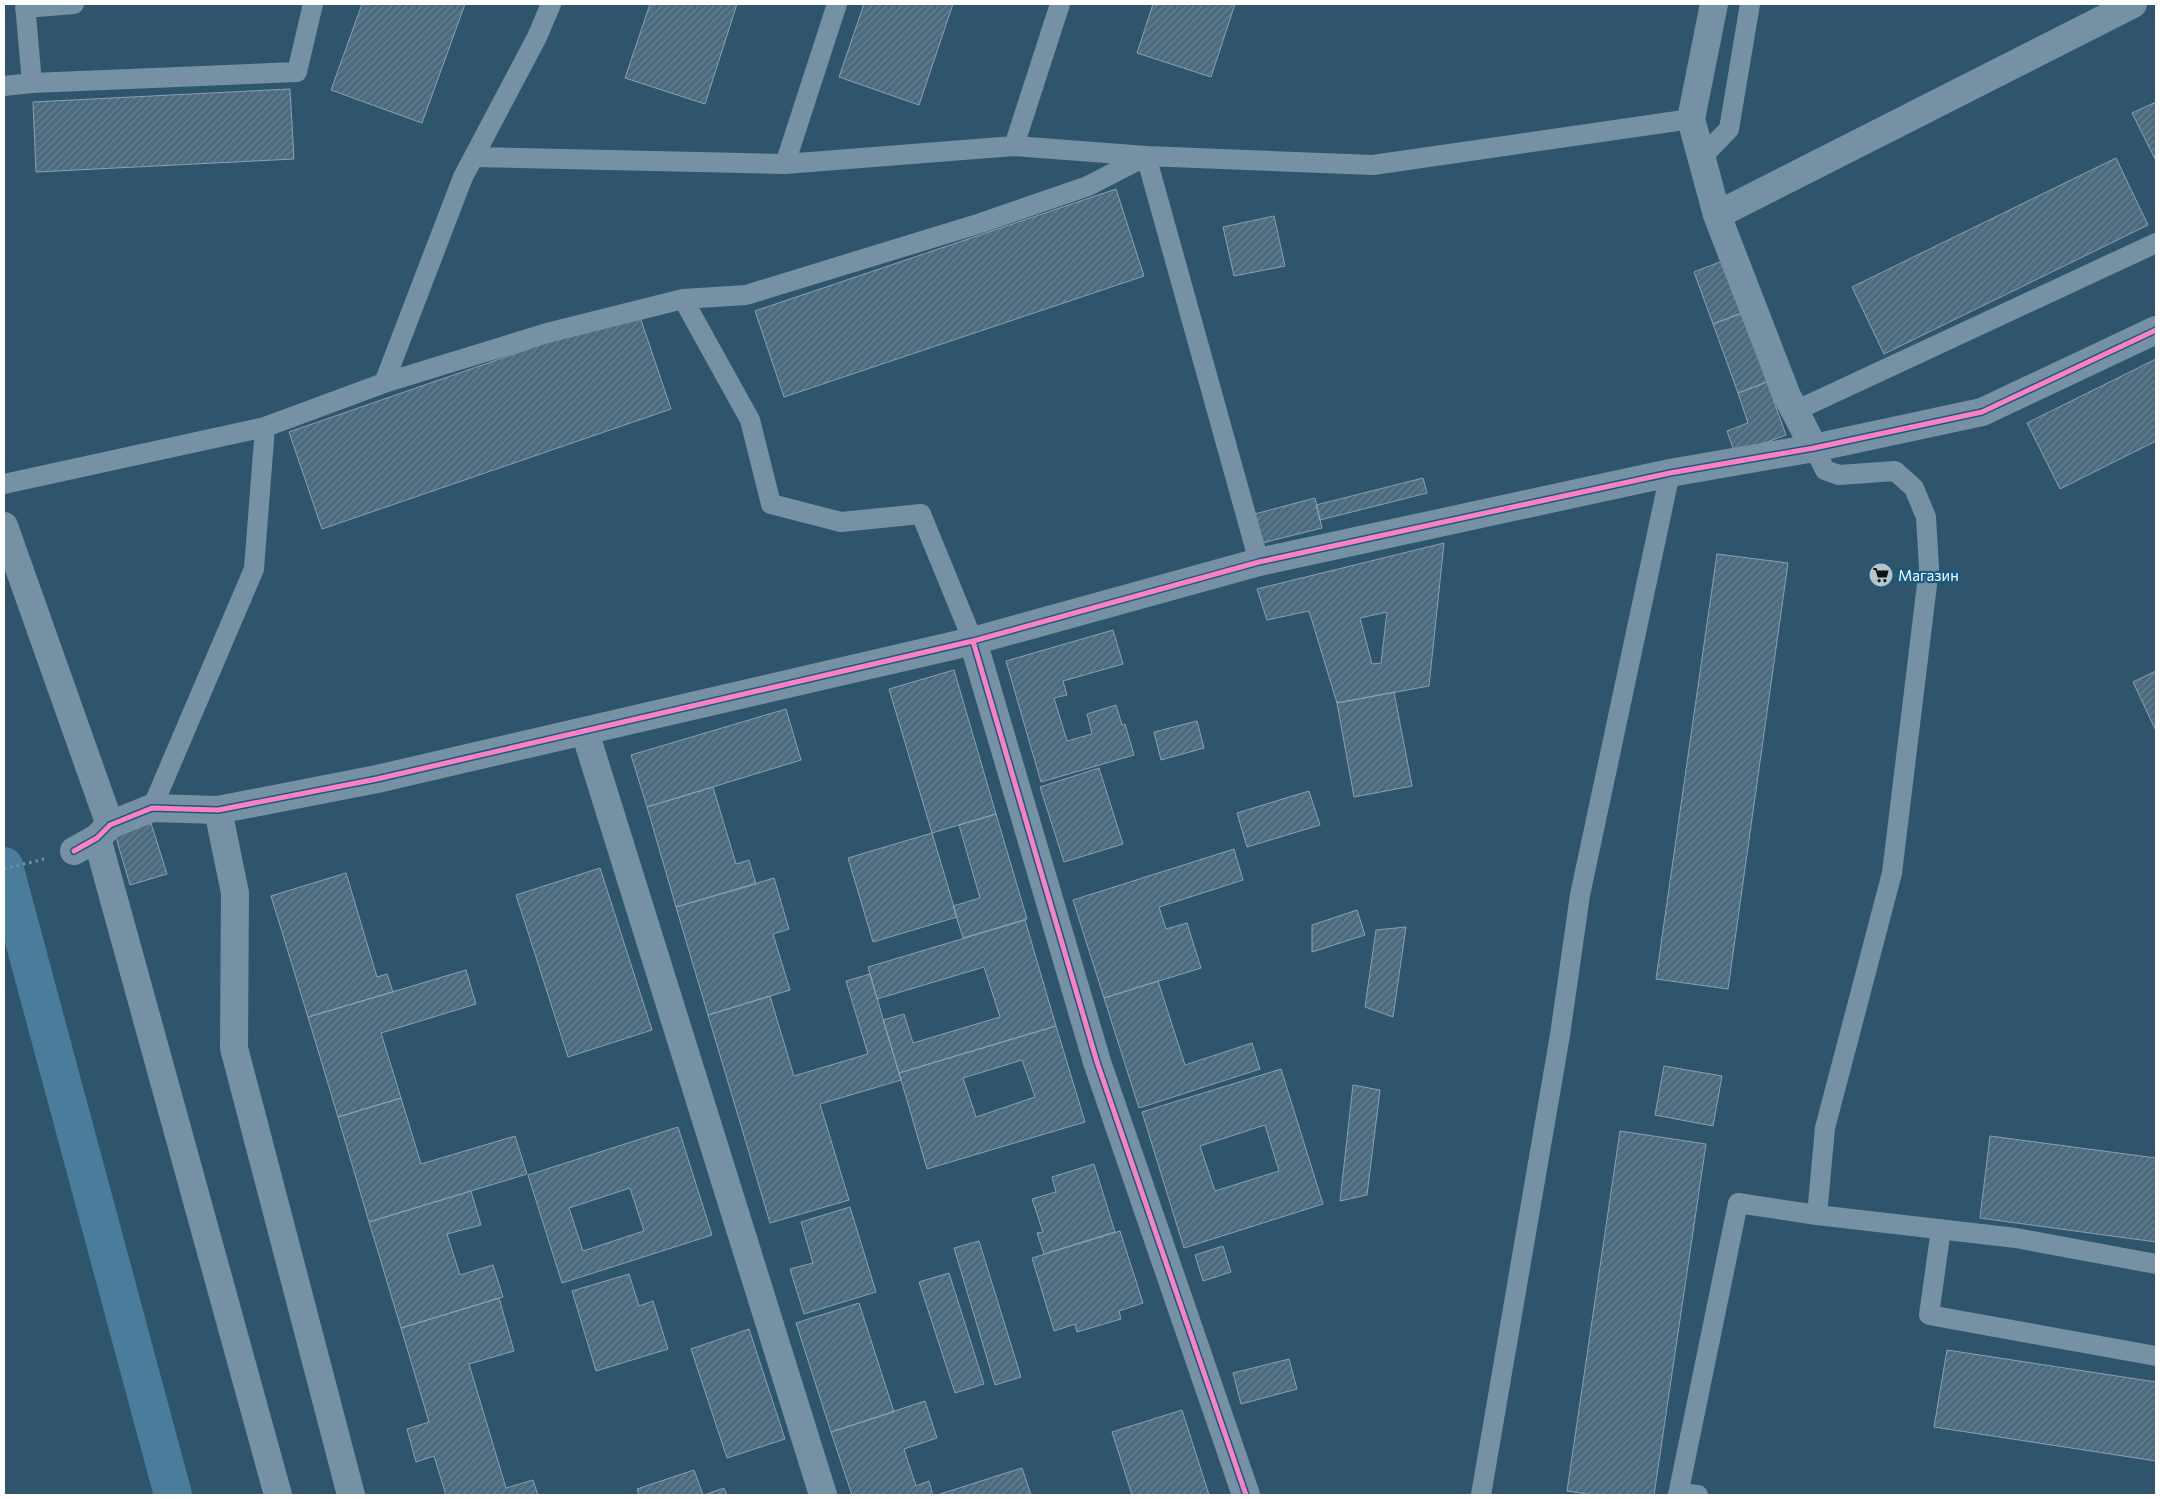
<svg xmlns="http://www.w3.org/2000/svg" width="2160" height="1499" font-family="Commissioner,sans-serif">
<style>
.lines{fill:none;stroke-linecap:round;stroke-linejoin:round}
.canal{stroke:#4a7c9b;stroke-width:38}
.building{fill:url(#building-hatch);stroke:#89a1b1;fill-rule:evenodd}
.path{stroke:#7691a3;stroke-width:3;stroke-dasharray:2.5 4;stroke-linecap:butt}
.lane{stroke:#7691a3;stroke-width:20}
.street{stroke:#7691a3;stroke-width:28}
.cycleway-casing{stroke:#155b87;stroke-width:8}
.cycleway{stroke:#ff80c0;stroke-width:5}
.labels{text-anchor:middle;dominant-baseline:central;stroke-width:4.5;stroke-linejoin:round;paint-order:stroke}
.poi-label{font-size:15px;fill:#fff;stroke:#155b87;text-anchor:start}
</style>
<defs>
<pattern id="building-hatch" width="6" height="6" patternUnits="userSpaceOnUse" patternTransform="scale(1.25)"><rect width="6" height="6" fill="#4c6a7e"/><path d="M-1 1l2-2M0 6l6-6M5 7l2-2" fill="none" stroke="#678091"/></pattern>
</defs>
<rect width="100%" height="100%" fill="#2f556d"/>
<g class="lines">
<path class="canal" d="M4 866 173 1495"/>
</g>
<path class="building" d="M362 4H465L422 123 331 90Z
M650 4H737L705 104 625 78Z
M864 4H953L919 105 839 77Z
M1153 4H1235L1211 77 1137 53Z
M290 89 294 159 36 172 33 102Z
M2156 102V161L2132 113Z
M2116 158 2148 225 1884 354 1852 287Z
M1116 189 1144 276 784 397 755 311Z
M1274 216 1285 266 1234 276 1223 227Z
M1725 260 1742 313 1713 324 1694 272Z
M638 311 671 409 322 529 289 432Z
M1742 313 1767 382 1738 393 1713 324Z
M2156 359V441L2060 489 2027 423Z
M1767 382 1786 435 1735 454 1727 431 1748 423 1738 393Z
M1423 478 1427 493 1320 520 1316 505Z
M1315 498 1322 528 1258 544 1251 515Z
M1444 543 1429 686 1337 703 1309 611 1267 620 1257 589ZM1387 612 1381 663 1372 664 1360 618Z
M1717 554 1788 563 1728 989 1656 979Z
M1113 630 1123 664 1063 681 1067 695 1054 698 1067 741 1092 734 1087 714 1116 705 1122 725 1125 724 1134 755 1041 782 1006 661Z
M954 670 996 814 932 833 889 689Z
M2156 671V731L2133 682Z
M1394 692 1412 786 1354 797 1337 703Z
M786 709 801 760 647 807 631 755Z
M1197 721 1204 748 1161 760 1154 732Z
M1099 768 1123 844 1064 862 1040 787Z
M713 787 736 864 749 860 756 884 676 907 647 807Z
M1309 791 1320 825 1247 847 1237 813Z
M996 814 1027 919 963 938 953 906 980 898 959 825Z
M151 823 167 874 130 885 115 834Z
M932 833 957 917 873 942 848 858Z
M1234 849 1243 880 1159 907 1166 929 1187 923 1201 968 1104 998 1073 900Z
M600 868 652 1030 568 1057 516 895Z
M346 873 377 977 387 974 393 992 308 1017 271 896Z
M774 878 789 929 773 934 790 990 708 1015 676 907Z
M1357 910 1365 935 1312 952V925Z
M1025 920 1056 1026 899 1073 883 1020 904 1014 913 1043 1000 1017 984 967 877 999 868 967Z
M1406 927 1393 1017 1365 1007 1376 930Z
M466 970 476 1004 381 1033 401 1098 338 1117 308 1017Z
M870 974 901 1080 820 1104 849 1200 770 1223 708 1015 770 996 794 1076 868 1054 846 981Z
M1158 981 1185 1065 1252 1043 1260 1069 1139 1108 1104 998Z
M1056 1026 1085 1122 927 1169 899 1073ZM1022 1060 1035 1097 976 1117 963 1078Z
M1664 1066 1722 1076 1713 1126 1655 1115Z
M1281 1069 1323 1204 1184 1248 1142 1112ZM1265 1125 1279 1171 1215 1191 1200 1146Z
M1353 1085 1380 1090 1367 1195 1340 1201Z
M401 1098 421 1164 515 1136 527 1174 369 1222 338 1117Z
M678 1127 712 1235 562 1283 528 1175ZM630 1188 644 1231 583 1251 569 1208Z
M1620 1131 1706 1144 1654 1495H1595L1567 1491Z
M1990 1136 2156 1158V1242L1980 1218Z
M1094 1164 1115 1232 1044 1254 1037 1233 1043 1232 1032 1199 1056 1192 1052 1177Z
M471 1191 481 1225 447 1234 460 1275 493 1265 503 1297 401 1328 369 1222Z
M850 1207 876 1292 804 1314 790 1269 813 1263 801 1222Z
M1120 1231 1143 1303 1119 1311 1121 1319 1077 1332 1075 1324 1054 1331 1032 1258Z
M979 1241 1021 1377 995 1385 954 1248Z
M1223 1246 1231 1272 1203 1281 1195 1255Z
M949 1273 984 1384 955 1393 919 1282Z
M629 1274 639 1306 653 1301 668 1349 596 1371 572 1291Z
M499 1298 514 1351 469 1364 506 1488 533 1480 538 1495H446L434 1456 416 1462 407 1429 429 1422 401 1328Z
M859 1303 894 1412 831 1432 796 1323Z
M749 1329 785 1439 727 1458 691 1349Z
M1947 1350 2156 1382V1461L1934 1427Z
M1289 1359 1297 1389 1241 1404 1233 1373Z
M925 1401 937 1438 904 1449 916 1486 929 1481 933 1495H852L831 1432Z
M1182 1410 1209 1495H1132L1112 1432Z
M1022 1468 1031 1495H937Z
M694 1470 703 1495H639L637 1489Z
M724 1488 727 1495H704Z"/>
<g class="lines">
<path class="path" d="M4 869 44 859"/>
<path class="lane" d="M25 4 32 83 297 72 313 4
M25 8 74 4
M4 86 32 83
M1014 146 1146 156
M474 157 785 164 837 4
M1701 158 1729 129 1750 4
M785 164 1014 146 1060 4
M683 299 746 295 981 223 1088 186 1146 156
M384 383 463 177 537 37 551 4
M1795 411 2156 243
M1814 448 1825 470 1839 475 1895 471 1914 488 1926 517 1929 568 1892 873 1825 1128 1817 1215
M4 484 265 427 384 383 547 333 683 299 750 420 771 504 841 522 921 514 973 641
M1259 562 1146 156 1373 165 1691 119
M152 808 254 569 265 427
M1941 1229 1929 1315 2156 1356
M1678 1493 1698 1495
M1481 1495 1560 1035 1580 895 1670 473
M1678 1495 1738 1203 1817 1215 2016 1238 2156 1264"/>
<path class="street" d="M1714 4 1691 119 1717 215 1787 396 1814 448
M1717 215 2133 4
M4 526 110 825
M973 641 1097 1062 1246 1495
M585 732 823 1495
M218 810 235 893 234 1048 351 1495
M97 838 278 1495
M74 851 97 838 110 825 152 808 218 810 377 779 973 641 1259 562 1670 473 1814 448 1982 412 2156 330"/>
<defs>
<path id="cycleway" d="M973 641 1097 1062 1246 1495
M74 851 97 838 110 825 152 808 218 810 377 779 973 641 1259 562 1670 473 1814 448 1982 412 2156 330"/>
</defs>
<use href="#cycleway" class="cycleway-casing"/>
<use href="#cycleway" class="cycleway"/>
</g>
<defs>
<symbol id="supermarket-disc" viewBox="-11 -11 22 22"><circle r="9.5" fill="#b6c4cc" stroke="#155b87"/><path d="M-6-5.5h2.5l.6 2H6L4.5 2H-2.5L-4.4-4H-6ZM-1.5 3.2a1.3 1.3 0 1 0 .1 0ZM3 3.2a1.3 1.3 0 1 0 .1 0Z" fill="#111"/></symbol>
</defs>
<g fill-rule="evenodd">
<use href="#supermarket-disc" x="1867" y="561" width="28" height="28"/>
</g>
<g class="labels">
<g class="poi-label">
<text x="1898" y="575">Магазин</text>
</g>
</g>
<rect width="2160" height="1499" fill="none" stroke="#ffffff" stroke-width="10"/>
</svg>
